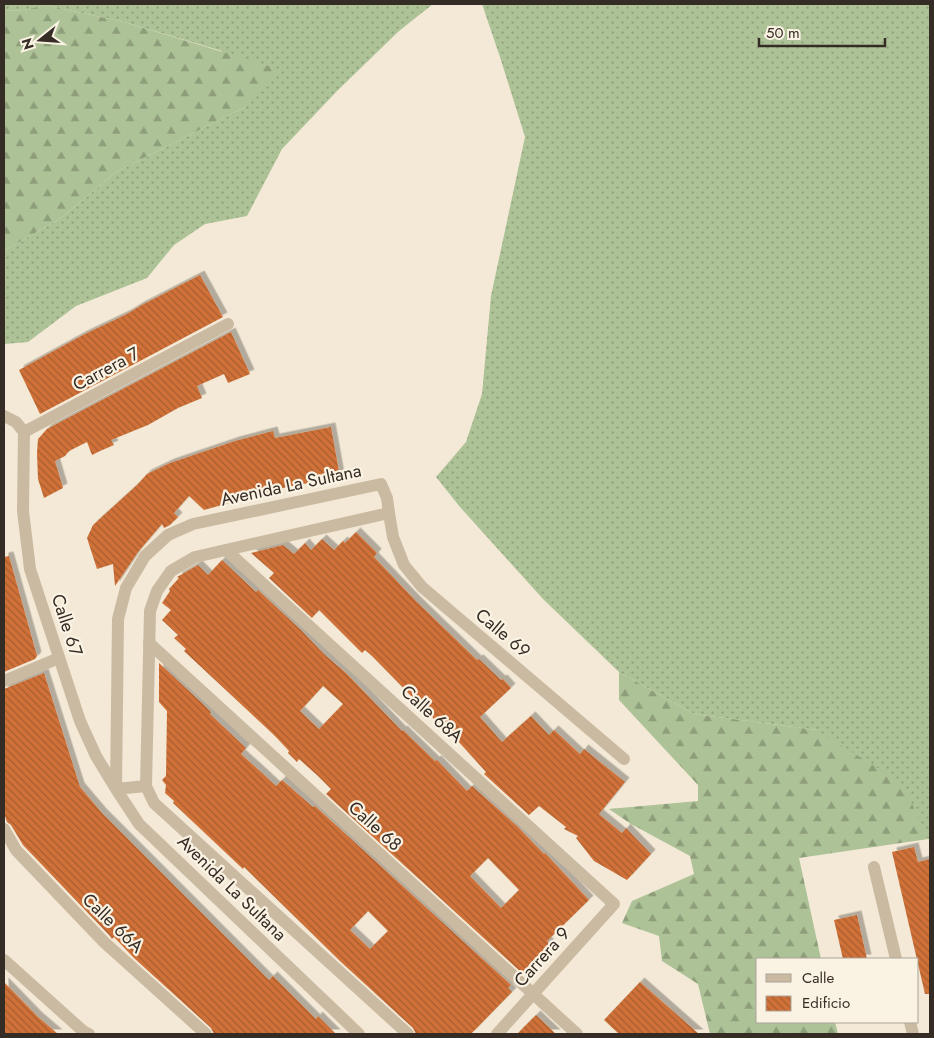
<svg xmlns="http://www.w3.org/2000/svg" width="934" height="1038" font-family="Jost,sans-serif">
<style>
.grass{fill:url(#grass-dots)}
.forest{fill:url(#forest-firs)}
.building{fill:url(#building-back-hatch);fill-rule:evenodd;filter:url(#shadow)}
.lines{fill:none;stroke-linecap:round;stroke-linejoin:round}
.minor{stroke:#cbbaa2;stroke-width:12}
.tertiary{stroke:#cbbaa2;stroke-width:12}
.labels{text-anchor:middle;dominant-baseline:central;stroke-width:4.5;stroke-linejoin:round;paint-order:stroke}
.street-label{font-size:18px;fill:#352c25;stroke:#faf3e3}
</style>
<defs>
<pattern id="grass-dots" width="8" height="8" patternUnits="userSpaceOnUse" patternTransform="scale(1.25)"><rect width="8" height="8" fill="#adc296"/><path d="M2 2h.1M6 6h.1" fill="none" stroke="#8e9e7a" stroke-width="1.8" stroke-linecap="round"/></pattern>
<pattern id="forest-firs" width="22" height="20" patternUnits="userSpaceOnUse" patternTransform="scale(1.25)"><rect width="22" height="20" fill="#adc296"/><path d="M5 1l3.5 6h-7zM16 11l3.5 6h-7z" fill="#8e9e7a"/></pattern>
<pattern id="building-back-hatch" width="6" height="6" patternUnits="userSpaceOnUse" patternTransform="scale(1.25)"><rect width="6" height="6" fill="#cf7138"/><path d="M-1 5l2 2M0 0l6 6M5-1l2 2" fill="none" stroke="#a95d2f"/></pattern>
<filter id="shadow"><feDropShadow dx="4.5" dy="-4.5" stdDeviation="0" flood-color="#0004"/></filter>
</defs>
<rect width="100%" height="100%" fill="#f3e9d6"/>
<path class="grass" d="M4 4H433L399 31 337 91 282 149 247 216 205 224 174 245 147 278 76 306 28 342 4 344V251L61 218 116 172 245 107 222 51 124 22 45 5 24 10 4 11Z
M482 4H930V839H928L817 730 694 714 619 672 543 599 460 507 436 477 466 442 482 394 491 296 525 137 500 57Z"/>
<path class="forest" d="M45 5 124 22 282 70 245 107 116 172 61 218 4 251V11L24 10Z
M619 672 694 714 817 730 903 784 928 839 799 858 821 959H758V1022H835L838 1034H710L698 984 662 961 659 936 622 923 632 901 694 874 690 856 631 824 609 809 698 801V785L619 700Z"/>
<path class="building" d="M200 275 223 317 40 414 19 370 83 335 127 314 140 306Z
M231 332 250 374 228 383 224 374 197 386 202 398 178 408 148 425 111 440 114 445 100 451 92 455 87 442 69 451 65 456 55 461 63 488 44 498 38 479 37 453 38 439 47 429Z
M331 427 340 477 287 487 204 510 189 496 174 513 178 517 170 525 164 528 162 524 138 552 115 586 113 564 97 569 87 538 93 525 137 485 147 474 170 463 235 441 273 431 275 438Z
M356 532 377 553 374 557 416 601 477 660 479 659 501 680 503 679 511 688 480 717 502 742 531 716 549 735 554 730 580 754 584 749 625 782 599 814 622 833 626 828 651 854 627 880 594 861 576 838 578 836 564 829 566 827 539 806 529 815 484 774 486 772 457 740H456L435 718 434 719 418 701 417 702 372 656 365 650 362 653 319 610 312 618 269 578 274 573 251 553 283 545 294 554 305 543 311 550 322 539 334 550 343 541 345 543Z
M9 556 37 656 35 659 4 672V557Z
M222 560 256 592 258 590 301 630 324 654 346 673 402 731 403 730 435 761 437 760 467 791 472 786 517 826 544 854 545 853 589 900 547 941 550 944 522 973 326 794 331 789 318 776 299 759 297 762 288 753 289 751 275 736 184 651 186 649 174 638 178 635 162 620 171 610 162 603 170 591 169 589 179 578 177 577 198 565 208 575ZM323 686 343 704 319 729 300 711ZM488 858 519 890 501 908 470 876Z
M159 663 202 703 211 712 210 714 246 748 241 754 261 772 276 786 282 780 313 807 315 806 511 985 508 988 512 992 471 1034H416L413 1028 341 962 244 867 243 869 173 803 174 801 165 793 166 785 162 780 166 776 167 711 159 702ZM368 911 388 931 370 949 350 930Z
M44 673 80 787 102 813 269 980 273 976 316 1019 318 1016 336 1034H214L211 1028 134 958 114 937 112 939 110 936 23 845 11 825 7 822 4 813V689Z
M914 847 918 862 930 859V994H925L892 852Z
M857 915 867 959H843L834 920Z
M4 982 38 1017 58 1034H4Z
M640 982 699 1034H619L604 1020Z
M536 1015 556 1034H517Z"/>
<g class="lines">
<path class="minor" d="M24 432 228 324
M389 513 393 537 404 565 422 587 624 759
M226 550 614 904 497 1034
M149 643 577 1034
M4 681 59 658
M4 829 16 850 104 942 206 1034
M874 867 896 959
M4 960 83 1031 89 1034
M910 1022 913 1034"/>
<path class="tertiary" d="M4 416 16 422 24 432 23 511 30 569 80 721 96 756 116 789 146 786
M359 1034 139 824 116 789 118 619 126 588 145 556 168 535 193 524 381 484 387 498 389 513 195 557 171 571 157 591 150 611 146 786 154 803 408 1034"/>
</g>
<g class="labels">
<g class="street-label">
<text transform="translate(106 369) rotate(-28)">Carrera 7</text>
<text transform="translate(291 485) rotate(-12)">Avenida La Sultana</text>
<text transform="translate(67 625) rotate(72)">Calle 67</text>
<text transform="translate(503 633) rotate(40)">Calle 69</text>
<text transform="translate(432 714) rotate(42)">Calle 68A</text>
<text transform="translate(375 826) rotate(42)">Calle 68</text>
<text transform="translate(232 888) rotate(44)">Avenida La Sultana</text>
<text transform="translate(113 923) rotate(44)">Calle 66A</text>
<text transform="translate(542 957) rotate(-48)">Carrera 9</text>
</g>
</g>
<rect width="934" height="1038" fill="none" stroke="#352c25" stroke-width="10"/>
<rect x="756" y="958" width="162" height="65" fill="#faf3e3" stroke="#aba397"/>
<rect x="766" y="974" width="25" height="8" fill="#cbbaa2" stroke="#aba397"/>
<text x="802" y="983" font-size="15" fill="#352c25">Calle</text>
<rect x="766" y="996" width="25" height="15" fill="url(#building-back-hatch)" stroke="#aba397"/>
<text x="802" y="1008" font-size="15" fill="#352c25">Edificio</text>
<g transform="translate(40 40) rotate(253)" stroke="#faf3e3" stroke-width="4" paint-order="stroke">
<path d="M0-4L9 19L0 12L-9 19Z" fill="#352c25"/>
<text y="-8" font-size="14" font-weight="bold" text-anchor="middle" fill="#352c25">N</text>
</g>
<path d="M759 38v8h126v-8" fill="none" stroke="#352c25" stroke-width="2.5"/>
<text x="766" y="38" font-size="15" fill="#352c25" stroke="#faf3e3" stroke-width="4" paint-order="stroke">50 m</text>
</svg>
